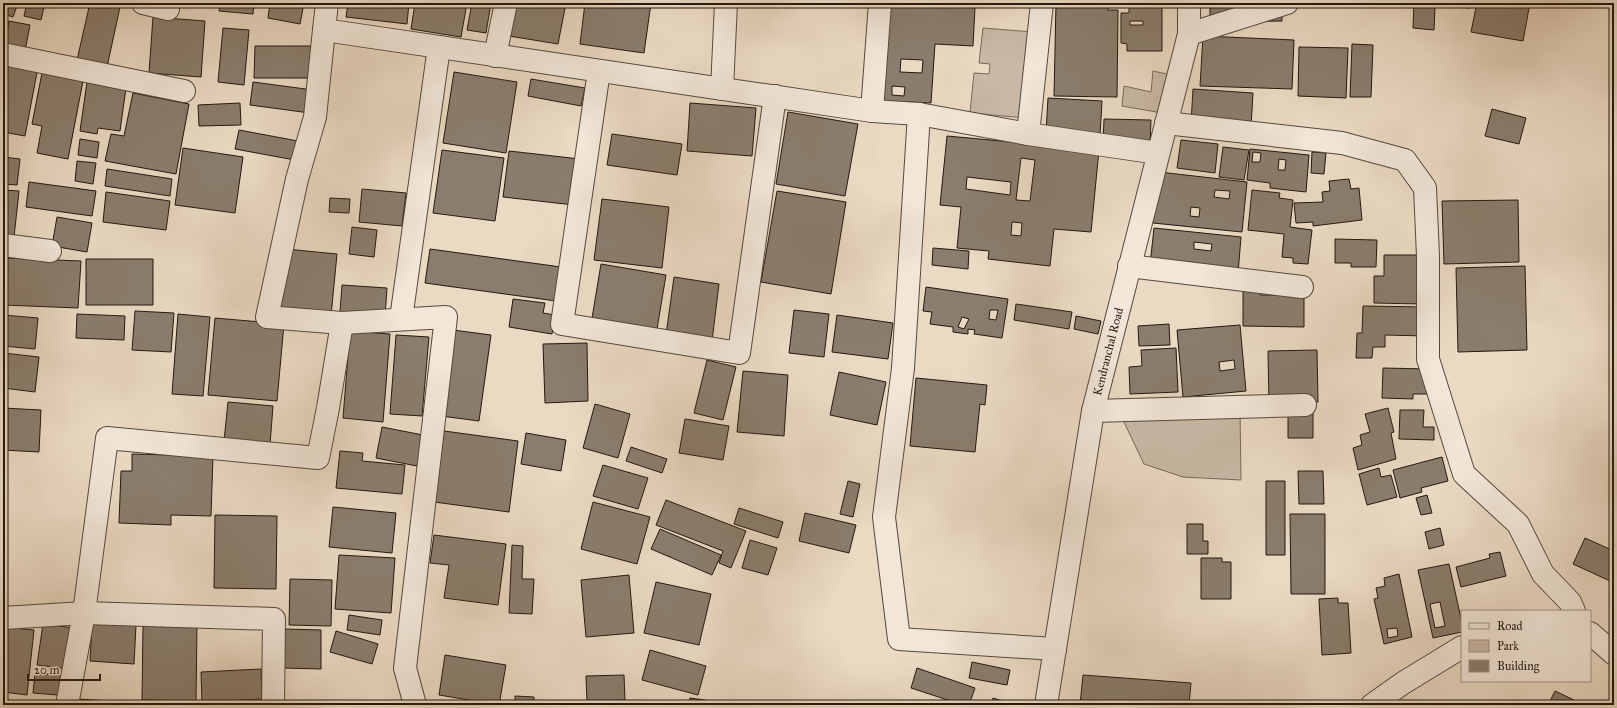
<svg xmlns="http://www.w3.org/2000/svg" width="1617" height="708" font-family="'IM FELL Great Primer',serif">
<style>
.green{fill:#c8b8a5;stroke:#75685a}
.building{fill:#8a7d6d;stroke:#221910;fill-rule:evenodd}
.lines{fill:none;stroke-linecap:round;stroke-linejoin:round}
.street-casing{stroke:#54493d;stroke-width:24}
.street{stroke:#f1e6d8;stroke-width:22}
.labels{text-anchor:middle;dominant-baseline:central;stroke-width:3;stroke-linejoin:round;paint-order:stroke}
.street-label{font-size:12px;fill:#221910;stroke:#f1e6d8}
</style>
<rect width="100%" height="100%" fill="#ead9c3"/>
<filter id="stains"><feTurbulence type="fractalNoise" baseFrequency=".005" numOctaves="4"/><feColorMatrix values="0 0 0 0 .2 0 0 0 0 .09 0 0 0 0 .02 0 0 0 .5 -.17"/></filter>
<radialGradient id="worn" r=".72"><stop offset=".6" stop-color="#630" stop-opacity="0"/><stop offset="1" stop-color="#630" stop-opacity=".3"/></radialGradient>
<path class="green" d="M983 28 1033 32 1026 118 970 113 974 73 989 74 990 64 979 63Z
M1153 71 1167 74 1162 113 1122 106 1124 86 1151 92Z
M1240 412 1241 480 1183 477 1144 464 1123 420Z"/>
<path class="building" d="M3 3H18L13 17 3 14Z
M27 3H45L41 20 24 16Z
M90 3H104L120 7 107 67 77 60Z
M220 3H254L253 14 219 11Z
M270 3H304L300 24 268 18Z
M348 3H409L407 24 346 17Z
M415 3H467L461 37 411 29Z
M472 3H491L486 33 467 30Z
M515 3H566L558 44 509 36Z
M585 3H651L644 53 580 44Z
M888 3 975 7 973 46 935 44 931 103 883 101ZM901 59 923 60 922 73 900 72ZM892 86 905 87 904 96 892 95Z
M1056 3H1109L1108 10H1118L1117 97 1054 96Z
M1137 3H1162V51H1127V44L1121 43V13H1129V6H1137ZM1130 21H1143V25H1130Z
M1210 3H1282V21L1210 22Z
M1414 3H1471L1470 8 1435 6 1434 30 1413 28Z
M1477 3H1530L1523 41 1471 32Z
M153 17 205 21 201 77 149 73Z
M9 21 30 25 25 51 4 47Z
M223 28 249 30 244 85 218 82Z
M1203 36 1294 40 1292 89 1200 86Z
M1352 44 1373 45 1371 97H1350Z
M255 46H311V78H254Z
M1299 47 1348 48 1346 98 1298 96Z
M3 61 38 67 25 136 3 132Z
M454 72 517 82 506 153 443 143Z
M42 73 83 81 68 159 37 153 42 126 32 124Z
M531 79 585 88 581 106 528 96Z
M87 82 126 88 120 131 98 128 97 134 80 131Z
M253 82 313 90 310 113 250 105Z
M1193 89 1253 93 1251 127 1191 123Z
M133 93 189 104 176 174 105 161 111 134 124 136Z
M1048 98 1102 101 1100 136 1046 133Z
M240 103 241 125 199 126 198 105Z
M690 103 756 108 752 156 687 151Z
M1492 109 1526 118 1519 144 1485 136Z
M788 112 858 124 845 196 776 184Z
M1104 119 1151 120 1150 145 1103 144Z
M239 130 298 141 295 160 235 149Z
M612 134 682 144 677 175 607 165Z
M947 136 1099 150 1091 232 1054 229 1050 266 988 259 989 251 957 248 961 207 940 205ZM1021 158 1035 160 1030 201 1016 200ZM967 177 1011 182 1010 195 966 189ZM1012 222 1022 223 1021 236 1011 235Z
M80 139 99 142 97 158 78 155Z
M1181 140 1218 144 1215 173 1177 168Z
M1223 147 1249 150 1244 180 1219 177Z
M183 148 243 157 235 213 175 205Z
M1250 149 1309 155 1306 192 1270 188V183L1247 180ZM1253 152 1261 153 1260 162H1252ZM1279 159 1286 160 1285 170H1278Z
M442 150 504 158 495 221 433 213Z
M509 151 580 159 574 205 503 197Z
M1312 152 1326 153 1324 174 1311 173Z
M3 157 20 159 17 185 3 184Z
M77 161 96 163 93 184 75 181Z
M107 169 172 179 170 196 105 186Z
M1159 172 1247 182 1242 232 1153 223ZM1215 190 1230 191 1229 199 1214 197ZM1191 207 1200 208 1199 217 1190 216Z
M1349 179 1351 189 1359 188 1362 220 1313 226V222L1296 223 1294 203 1323 202 1322 192 1330 191 1329 181Z
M29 182 96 191 92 216 26 207Z
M362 189 406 193 402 226 359 222Z
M3 190 19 191 14 237 3 236Z
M1252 190 1280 193 1279 198 1293 200 1290 227 1312 230 1308 264 1293 263V258L1282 257 1284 234 1248 230Z
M777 191 846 202 831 294 761 282Z
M106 192 170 201 166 230 103 222Z
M330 198 350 199 349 213 329 212Z
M602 199 669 207 662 268 594 260Z
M1518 200 1519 262 1444 264 1442 201Z
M57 217 92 223 87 252 52 246Z
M352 227 377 230 374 257 349 254Z
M1154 228 1241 237 1238 274 1150 265ZM1194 242 1212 244 1211 251 1194 249Z
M1335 239 1377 240 1376 267H1351V263H1335Z
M933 248 969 251 968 269 932 265Z
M286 249 337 254 331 316 280 311Z
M430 249 561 267 556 301 425 283Z
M1384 255H1418L1423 304 1374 303V276H1384Z
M3 258 81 261 78 308 3 305Z
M86 259H153V305H86Z
M601 264 666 275 656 335 591 324Z
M1525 266 1527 350 1458 352 1456 268Z
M674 277 719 284 712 341 666 335Z
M342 285 387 288 385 316 340 312Z
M926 287 1008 299 1002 338 974 334 975 330 968 329V334L953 332V327L930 324 932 312 923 311ZM990 310H998L996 320 989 319ZM962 317 969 319 964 329 958 327Z
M1243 288H1260V295H1304V327L1243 326Z
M513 299 545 303 543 313 555 315 552 334 509 327Z
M1016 304 1072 312 1069 329 1014 320Z
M1363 306 1425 307V336L1385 335V347H1373L1372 358H1356L1357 333H1362Z
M794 310 829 314 824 357 789 353Z
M135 311 174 313 171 352 132 350Z
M77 314 125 316 124 340 76 338Z
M178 314 210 317 203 396 172 394Z
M3 315 38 318 35 349 3 346Z
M837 315 893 323 888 359 832 352Z
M1076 316 1101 321 1098 334 1074 329Z
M215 318 284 324 277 401 208 395Z
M1169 324 1170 345 1139 346 1138 326Z
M1240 325 1246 391 1183 397 1177 330ZM1234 360 1235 369 1220 371 1219 362Z
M453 330 491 335 479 421 441 416Z
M350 331 390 334 383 422 343 418Z
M396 335 429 337 422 416 390 414Z
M587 343 588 401 545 403 543 344Z
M1176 348 1178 392 1130 394 1129 367 1142 366 1141 350Z
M1317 350 1318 402 1269 403 1268 351Z
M3 353 39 357 35 392 3 388Z
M707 360 736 367 723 420 694 413Z
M1383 368 1429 369 1428 394H1413V399L1382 398Z
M743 371 788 375 784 436 737 432Z
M839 372 886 382 877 425 830 415Z
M916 378 987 385 985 405 980 404 975 452 910 446Z
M228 402 273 406 270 445 224 441Z
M595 404 630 414 618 458 583 448Z
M1313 407V438H1288V408Z
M3 408 41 410 39 452 3 450Z
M1388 408 1394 432 1391 433 1396 459 1358 470 1353 448 1362 445 1360 435 1370 432 1365 414Z
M1400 410H1424L1423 427H1434V440L1399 439Z
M685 419 729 426 723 460 679 453Z
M382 427 423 435 417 466 376 458Z
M444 431 518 441 509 512 434 502Z
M526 433 566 440 561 471 521 464Z
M631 447 667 459 662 473 626 461Z
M340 451 363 453 362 461 405 465 402 494 336 488Z
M132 454 213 456 211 516 171 515V525L119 523 121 471H132Z
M1442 457 1448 481 1421 488 1422 492 1400 498 1393 470Z
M603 465 648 478 638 509 593 496Z
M1379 468 1381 477 1391 475 1397 497 1367 505 1359 474Z
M1298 471H1323L1324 504H1299Z
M848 481 860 484 853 517 840 514Z
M1266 481H1285V555H1266Z
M1427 495 1432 513 1421 515 1416 498Z
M666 500 746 531 731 568 719 563 723 551 656 525Z
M593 502 650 517 637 564 581 549Z
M333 507 396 513 392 553 329 547Z
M739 508 783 522 778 538 734 524Z
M805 513 856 525 849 553 799 541Z
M1290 514H1325V594H1291Z
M215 515 277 516 276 589 214 588Z
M1187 524H1203V541H1208V554H1187Z
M1440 528 1444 545 1429 549 1425 532Z
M660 529 721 555 712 575 651 549Z
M434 535 506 544 498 605 444 598 449 565 430 563Z
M1585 538 1614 551V572L1610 581 1573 564Z
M750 540 777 548 768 575 742 568Z
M512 545 523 546 522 579H534L532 614 509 613Z
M1500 552 1506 576 1461 587 1456 567 1490 558 1489 554Z
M339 555 395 558 391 613 335 609Z
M1201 558H1222V562H1231V599H1201Z
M1449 564 1462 623V632L1433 638 1418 570ZM1440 602 1445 626 1435 628 1430 604Z
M1399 574 1412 637 1384 644 1374 599 1378 598 1376 588 1385 586 1384 578ZM1397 628 1398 636 1388 638 1387 629Z
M629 575 634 633 586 637 581 580Z
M290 579 332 580 331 626 289 625Z
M656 582 711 594 699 645 644 633Z
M1338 598V603H1348L1351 653 1322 655 1319 599Z
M349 615 382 620 380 635 347 630Z
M92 623 136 625 134 664 90 661Z
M43 624 74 628 68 669 37 665Z
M143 625H197L196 701 142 700Z
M3 627 34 630 27 695 3 692Z
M284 629 321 630V669L283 668Z
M336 631 378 644 372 664 330 652Z
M650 650 706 666 698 695 642 680Z
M445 655 506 665 499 705 439 695Z
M972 662 1010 670 1007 685 969 678Z
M917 668 975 688 969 705H963L911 688Z
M261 669 262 699 202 702 201 672Z
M35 673 61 675 58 695 33 693Z
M624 675 625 700 587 702 586 676Z
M1083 675 1191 683 1189 705H1080Z
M1555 691 1574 700 1572 705H1548Z
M515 696 534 697V705H515Z
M690 698 726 703 725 705H689Z
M993 698 1006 702 1005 705H991Z
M78 699 145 703V705H78Z"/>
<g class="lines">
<defs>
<g id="street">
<path d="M143 3 168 9"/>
<path d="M327 3 324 30 872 111 919 114 1028 134 1158 153"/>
<path d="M324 30 315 117 297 179 267 317 342 323 446 317 405 668 415 705"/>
<path d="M1189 34 1287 3"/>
<path d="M3 54 184 91"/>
<path d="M495 56 506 3"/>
<path d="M599 71 562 324 739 353 775 96"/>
<path d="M722 89 726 3"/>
<path d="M872 111 880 3"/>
<path d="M919 114 903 368 884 517 899 639 1055 649"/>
<path d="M1166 123 1342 143 1405 160 1425 188 1428 256V359L1464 474 1518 524 1543 574 1570 602 1574 611"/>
<path d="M1028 134 1042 3"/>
<path d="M3 245 50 251"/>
<path d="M1129 266 1302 287"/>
<path d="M401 319 439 47"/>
<path d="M1093 411 1305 405"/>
<path d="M3 618 84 613 274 619 273 705"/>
<path d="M1590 633 1614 654"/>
<path d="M67 705 84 613 107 438 318 458 328 408 342 323"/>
<path id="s1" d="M1046 705 1093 411 1189 34V3"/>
<path d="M1372 705 1403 683 1462 647"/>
</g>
</defs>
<use href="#street" class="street-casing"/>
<use href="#street" class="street"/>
</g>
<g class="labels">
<g class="street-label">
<text stroke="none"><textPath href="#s1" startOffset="359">Kendranchal Road</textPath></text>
</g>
</g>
<rect width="1617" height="708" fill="none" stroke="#ead9c3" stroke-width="16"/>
<rect x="4" y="4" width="1609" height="700" fill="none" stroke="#221910" stroke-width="2"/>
<rect x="8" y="8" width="1601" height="692" fill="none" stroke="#221910"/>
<rect x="1461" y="610" width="130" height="72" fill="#f1e6d8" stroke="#9e9488"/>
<rect x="1469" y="623" width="20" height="6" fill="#f1e6d8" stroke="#9e9488"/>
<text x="1497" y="630" font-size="12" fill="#221910">Road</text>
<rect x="1469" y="640" width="20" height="12" fill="#c8b8a5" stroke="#9e9488"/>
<text x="1497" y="650" font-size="12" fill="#221910">Park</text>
<rect x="1469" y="660" width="20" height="12" fill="#8a7d6d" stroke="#9e9488"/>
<text x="1497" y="670" font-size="12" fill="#221910">Building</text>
<path d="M28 674v6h72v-6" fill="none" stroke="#221910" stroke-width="2"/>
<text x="34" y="674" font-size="12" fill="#221910" stroke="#f1e6d8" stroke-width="3" paint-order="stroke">20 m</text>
<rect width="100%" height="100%" filter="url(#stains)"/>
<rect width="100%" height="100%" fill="url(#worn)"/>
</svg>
